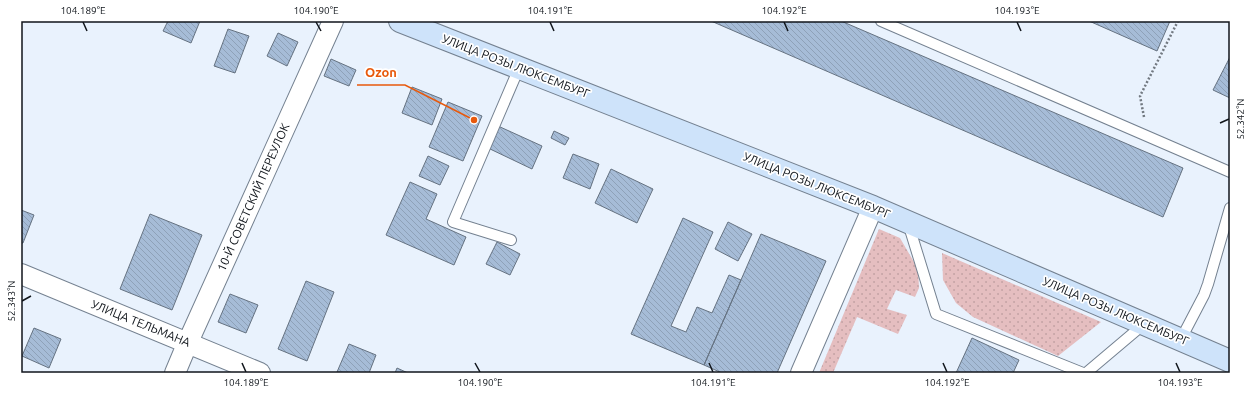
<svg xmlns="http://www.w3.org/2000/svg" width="1251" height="394" font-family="Ubuntu,sans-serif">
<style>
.green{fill:url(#green-dots)}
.building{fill:url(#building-back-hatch);stroke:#657281}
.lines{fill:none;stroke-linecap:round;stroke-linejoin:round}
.service-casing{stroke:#748190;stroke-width:12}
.minor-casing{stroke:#748190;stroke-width:22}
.secondary-casing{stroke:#748190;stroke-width:24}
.path{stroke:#727981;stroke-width:2.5;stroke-dasharray:2 2;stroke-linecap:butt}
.service{stroke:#fff;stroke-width:10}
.minor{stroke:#fff;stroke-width:20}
.secondary{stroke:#cee3fa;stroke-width:22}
.ticks{fill:none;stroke:#10151b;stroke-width:1.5}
.labels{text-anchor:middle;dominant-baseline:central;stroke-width:3.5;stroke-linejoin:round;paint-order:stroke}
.street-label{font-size:12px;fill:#10151b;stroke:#fff}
.leader{fill:none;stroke:#e8590c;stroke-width:1.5}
.callout-dot{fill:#e8590c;stroke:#fff;stroke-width:1.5}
.callout-label{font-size:13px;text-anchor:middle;font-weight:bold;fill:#e8590c;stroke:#fff;stroke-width:3.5;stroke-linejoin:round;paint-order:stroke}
.neatline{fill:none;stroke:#10151b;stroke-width:1.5}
.ticks-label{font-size:10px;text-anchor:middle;fill:#10151b}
</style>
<defs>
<pattern id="green-dots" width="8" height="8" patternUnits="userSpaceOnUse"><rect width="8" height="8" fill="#e5bec0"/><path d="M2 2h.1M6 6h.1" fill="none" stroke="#c3a2a4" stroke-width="1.8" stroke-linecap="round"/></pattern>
<pattern id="building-back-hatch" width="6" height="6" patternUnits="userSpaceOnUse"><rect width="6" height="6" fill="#a6bcd7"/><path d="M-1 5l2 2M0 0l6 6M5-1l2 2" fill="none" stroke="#8ea1b8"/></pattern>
</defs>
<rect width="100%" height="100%" fill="#e9f2fd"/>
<path class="green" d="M879 229 900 238 918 269 919 288 915 297 896 290 887 309 907 315 898 334 857 317 833 373H819Z
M942 253 1101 322 1058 356 973 317 956 303 943 280Z"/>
<path class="building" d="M168 21H200L191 43 163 31Z
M711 21H841L1183 168 1163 217Z
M1089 21H1170L1157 51Z
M228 29 249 36 235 73 214 66Z
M278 33 298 42 287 66 267 56Z
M1230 57V98L1213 90Z
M331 59 356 70 349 86 324 76Z
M412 87 442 99 432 125 402 113Z
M448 102 482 116 463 161 429 147Z
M498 126 542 146 532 169 488 148Z
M554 131 569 138 565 145 551 138Z
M573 154 599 164 590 189 563 178Z
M428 156 449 166 440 185 419 176Z
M611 169 653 189 637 223 595 203Z
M410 182 437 194 426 219 466 237 454 265 386 235Z
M21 210 34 215 23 243H21Z
M150 214 202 235 172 310 120 289Z
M683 218 713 232 671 326 686 332 697 307 712 313 729 275 741 280 704 365 631 334Z
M728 222 752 234 738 261 715 249Z
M761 234 826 261 777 373H722L704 365Z
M497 242 520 254 510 275 486 264Z
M306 281 334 292 307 361 278 349Z
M230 294 258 305 246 333 218 322Z
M34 328 61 339 49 368 22 356Z
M972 338 1019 360 1013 373H956Z
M349 344 376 355 369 373 337 372Z
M397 368 408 373H395Z"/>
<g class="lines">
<defs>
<path id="service" d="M881 21 1230 172
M908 223 936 314 1083 373
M511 240 453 222 519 68
M1181 339 1204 295 1208 284 1230 208
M1086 373 1144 324"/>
<path id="minor" d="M21 274 260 373
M175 373 188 342 333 21
M801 373 873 207"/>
<path id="secondary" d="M400 21 873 207 1230 361"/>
</defs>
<use href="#service" class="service-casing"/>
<use href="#minor" class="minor-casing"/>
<use href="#secondary" class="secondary-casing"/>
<path class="path" d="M1144 117 1140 96 1178 21"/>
<use href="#service" class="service"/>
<use href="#minor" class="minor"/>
<use href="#secondary" class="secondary"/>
</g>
<path class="ticks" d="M83 22 87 31M316 22 321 31M550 22 554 31M784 22 788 31M1017 22 1021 31M1220 123 1229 119M22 301 31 296M242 363 246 372M475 363 480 372M709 363 713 372M943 363 947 372M1176 363 1180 372"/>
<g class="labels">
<g class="street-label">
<text transform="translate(516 66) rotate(21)">УЛИЦА РОЗЫ ЛЮКСЕМБУРГ</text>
<text transform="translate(817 185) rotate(22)">УЛИЦА РОЗЫ ЛЮКСЕМБУРГ</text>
<text transform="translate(253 197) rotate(-66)">10-Й СОВЕТСКИЙ ПЕРЕУЛОК</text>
<text transform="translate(1116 311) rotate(23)">УЛИЦА РОЗЫ ЛЮКСЕМБУРГ</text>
<text transform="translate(141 323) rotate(22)">УЛИЦА ТЕЛЬМАНА</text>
</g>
</g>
<path class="leader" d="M474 120L405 85H357"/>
<circle class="callout-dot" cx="474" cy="120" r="4"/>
<g class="callout-label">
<text x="381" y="77">Ozon</text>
</g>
<rect width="1251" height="394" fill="none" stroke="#ffffff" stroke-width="44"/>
<rect x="22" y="22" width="1207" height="350" class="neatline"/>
<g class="ticks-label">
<text x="83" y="14">104.189°E</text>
<text x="316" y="14">104.190°E</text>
<text x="550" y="14">104.191°E</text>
<text x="784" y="14">104.192°E</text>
<text x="1017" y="14">104.193°E</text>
<text transform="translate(1240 119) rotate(-90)" y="4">52.342°N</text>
<text transform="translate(11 301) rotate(-90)" y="4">52.343°N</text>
<text x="246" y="386">104.189°E</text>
<text x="480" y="386">104.190°E</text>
<text x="713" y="386">104.191°E</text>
<text x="947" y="386">104.192°E</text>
<text x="1180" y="386">104.193°E</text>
</g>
</svg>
